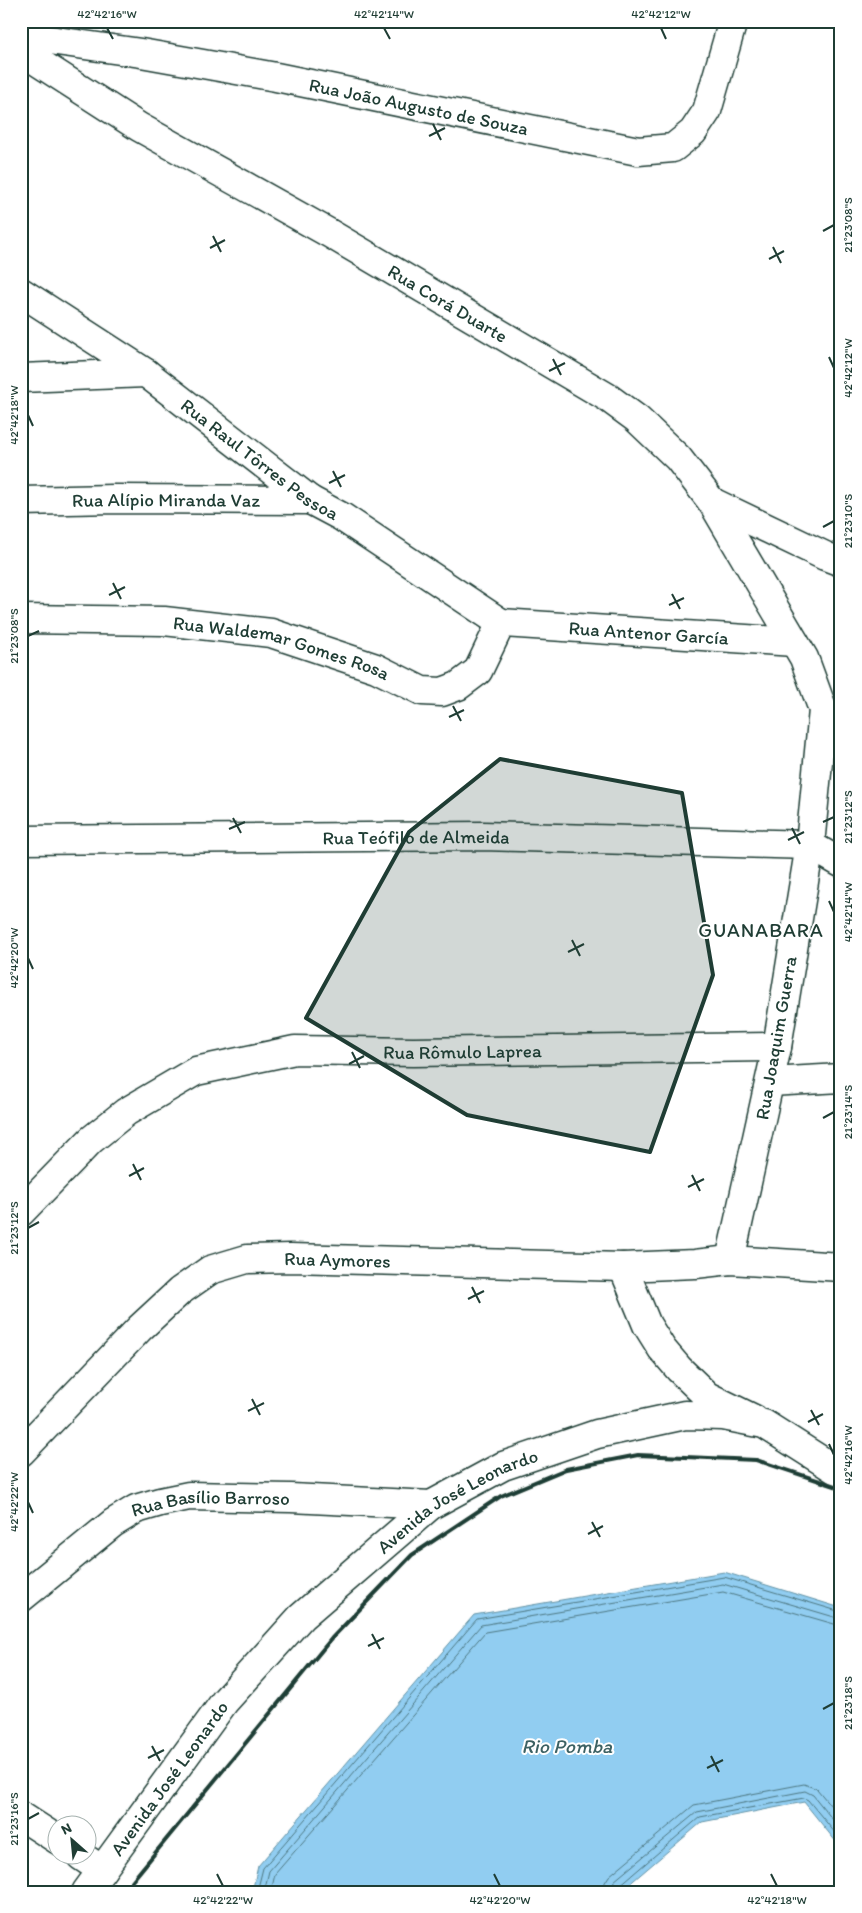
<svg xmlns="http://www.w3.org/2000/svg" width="862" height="1913" font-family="Itim,sans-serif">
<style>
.water{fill:#91cdf1;stroke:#6393a5}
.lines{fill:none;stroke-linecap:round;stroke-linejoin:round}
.shore{stroke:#4d7780;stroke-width:1}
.minor-casing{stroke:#1f3d34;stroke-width:31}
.tertiary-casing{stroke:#1f3d34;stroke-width:31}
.minor{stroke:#fff;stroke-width:28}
.tertiary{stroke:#fff;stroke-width:28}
.rail{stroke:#1f3d34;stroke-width:4}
.marked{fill:#1f3d34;fill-opacity:0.2;stroke:#1f3d34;stroke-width:4;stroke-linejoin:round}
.ticks{fill:none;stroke:#1f3d34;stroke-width:2}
.labels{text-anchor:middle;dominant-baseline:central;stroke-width:4;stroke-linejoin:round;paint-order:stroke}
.street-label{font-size:19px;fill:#1f3d34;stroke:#fff}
.neighbourhood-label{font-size:20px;letter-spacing:1px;fill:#1f3d34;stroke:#fff}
.water-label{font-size:20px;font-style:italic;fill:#3c6163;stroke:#fff}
.neatline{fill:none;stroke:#1f3d34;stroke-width:2}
.ticks-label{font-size:12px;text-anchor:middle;fill:#1f3d34}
</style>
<rect width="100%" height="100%" fill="#fff"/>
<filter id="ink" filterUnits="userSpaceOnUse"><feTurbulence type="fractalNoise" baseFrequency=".02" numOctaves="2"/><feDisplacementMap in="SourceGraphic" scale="10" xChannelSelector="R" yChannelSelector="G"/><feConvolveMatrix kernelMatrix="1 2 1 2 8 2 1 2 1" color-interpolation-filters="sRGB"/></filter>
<g filter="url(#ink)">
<path class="water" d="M724 1572 841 1608V1848L804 1802 702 1822 620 1892H252L258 1866 474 1615Z"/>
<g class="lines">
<path class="shore" d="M257 1892 263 1868 477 1619 724 1577 841 1612
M264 1892 269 1871 481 1625 723 1584 841 1619
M271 1892 275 1874 485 1632 723 1592 841 1626
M603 1892 604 1884 609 1876 694 1805 804 1784 817 1789 841 1818
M611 1892 614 1881 697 1812 805 1791 813 1795 841 1830
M617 1892 619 1886 700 1817 804 1798 808 1800 841 1840"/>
<defs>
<g id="minor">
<path id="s1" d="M21 36 141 53 276 77 638 151 673 148 693 132 707 111 733 21"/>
<path id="s2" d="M21 51 139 127 329 233 607 397 637 419 678 458 712 502 804 658 823 710 810 845 777 1047 730 1260"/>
<path id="s3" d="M21 292 146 373 310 500 342 517 501 623"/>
<path d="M21 378 146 373"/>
<path id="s4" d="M21 501 114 499 310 500"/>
<path d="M712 502 825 556 841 562"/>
<path id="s5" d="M21 619 164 621 271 633 376 668 422 691 442 692 458 686 478 671 501 623"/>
<path id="s6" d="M501 623 794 642"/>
<path id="s7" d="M21 840 483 836 631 840 810 845 841 863"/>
<path d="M770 1082 841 1078"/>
<path id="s8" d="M21 1212 91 1140 126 1112 196 1071 295 1050 413 1052 777 1047"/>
<path d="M623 1267 647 1325 662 1349 679 1369 707 1396 754 1419"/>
<path id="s9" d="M21 1452 140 1328 180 1291 210 1270 247 1259 291 1258 623 1267 695 1264 730 1260 841 1267"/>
<path id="s10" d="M21 1598 113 1523 136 1509 160 1502 189 1496 291 1498 431 1505"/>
<path d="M21 1816 58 1840"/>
<path d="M81 1856 102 1870"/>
</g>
<g id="tertiary">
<path id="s11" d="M86 1892 225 1701 301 1617 431 1505 503 1466 597 1434 685 1415 723 1416 764 1424 841 1473"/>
</g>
</defs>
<use href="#minor" class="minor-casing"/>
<use href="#tertiary" class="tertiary-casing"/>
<use href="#minor" class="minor"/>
<use href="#tertiary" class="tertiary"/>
<path class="rail" d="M123 1892 332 1638 412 1555 501 1496 566 1469 638 1455 756 1460 841 1488"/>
</g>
</g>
<path class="marked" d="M500 759 682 793 713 975 650 1152 467 1115 306 1018 409 832Z"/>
<path class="ticks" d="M107 28 113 39M384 28 390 39M661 28 666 39M433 124 441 140M429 136 445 128M823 231 834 225M213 236 221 252M773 247 781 263M210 248 225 240M769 259 784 251M829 357 834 368M553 359 561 375M549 371 565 363M28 415 33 426M333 471 341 487M329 483 345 475M823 527 834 521M113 583 121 599M672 594 680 609M109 595 125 587M669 605 684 598M28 636 39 631M453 706 461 721M449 717 464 710M233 818 241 833M823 822 834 817M792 828 800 844M229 829 245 822M788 840 804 832M829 901 834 912M572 940 580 956M568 952 584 944M28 958 33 969M352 1052 360 1068M349 1064 364 1056M823 1118 834 1112M133 1164 141 1180M692 1175 700 1191M129 1176 144 1168M688 1187 704 1179M28 1228 39 1222M472 1287 480 1303M468 1299 484 1291M252 1399 260 1415M811 1410 819 1425M248 1411 264 1403M808 1422 823 1414M829 1444 834 1455M28 1502 33 1513M592 1522 600 1537M588 1534 603 1526M372 1634 380 1649M368 1646 384 1638M823 1709 834 1703M152 1746 160 1761M711 1756 719 1772M148 1758 164 1750M707 1768 723 1760M28 1819 39 1813M217 1874 223 1886M494 1874 500 1886M771 1874 777 1886"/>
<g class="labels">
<g class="street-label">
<text stroke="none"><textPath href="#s1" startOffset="404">Rua João Augusto de Souza</textPath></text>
<text stroke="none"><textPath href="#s2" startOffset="496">Rua Corá Duarte</textPath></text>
<text stroke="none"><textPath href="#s3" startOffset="292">Rua Raul Tôrres Pessoa</textPath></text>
<text stroke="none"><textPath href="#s4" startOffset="145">Rua Alípio Miranda Vaz</textPath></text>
<text stroke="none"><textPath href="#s6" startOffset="148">Rua Antenor García</textPath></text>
<text stroke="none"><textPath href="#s5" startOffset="264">Rua Waldemar Gomes Rosa</textPath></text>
<text stroke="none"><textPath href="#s7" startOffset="395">Rua Teófilo de Almeida</textPath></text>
<text transform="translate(776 1038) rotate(-80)">Rua Joaquim Guerra</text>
<text stroke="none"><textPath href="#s8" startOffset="495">Rua Rômulo Laprea</textPath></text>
<text stroke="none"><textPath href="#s9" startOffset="392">Rua Aymores</textPath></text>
<text stroke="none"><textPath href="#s11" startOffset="546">Avenida José Leonardo</textPath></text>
<text stroke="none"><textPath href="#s10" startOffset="221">Rua Basílio Barroso</textPath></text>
<text stroke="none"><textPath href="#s11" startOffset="141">Avenida José Leonardo</textPath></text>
</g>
<g class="neighbourhood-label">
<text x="761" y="930">GUANABARA</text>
</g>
<g class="water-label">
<text x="567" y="1746">Rio Pomba</text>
</g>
</g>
<rect width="862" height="1913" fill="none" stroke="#fff" stroke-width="55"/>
<g transform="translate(72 1840) rotate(333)"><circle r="24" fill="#ffffff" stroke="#a5b1ae"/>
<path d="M0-4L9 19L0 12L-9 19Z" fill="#1f3d34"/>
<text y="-8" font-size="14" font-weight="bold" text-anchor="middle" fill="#1f3d34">N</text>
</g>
<rect x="28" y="28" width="806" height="1858" class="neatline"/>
<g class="ticks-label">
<text x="107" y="18">42°42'16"W</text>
<text x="384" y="18">42°42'14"W</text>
<text x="661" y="18">42°42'12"W</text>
<text transform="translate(848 225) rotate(-90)" y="4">21°23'08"S</text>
<text transform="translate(848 368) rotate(-90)" y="4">42°42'12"W</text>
<text transform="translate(14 415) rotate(-90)" y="4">42°42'18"W</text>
<text transform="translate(848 521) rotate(-90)" y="4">21°23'10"S</text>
<text transform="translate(14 636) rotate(-90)" y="4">21°23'08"S</text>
<text transform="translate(848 817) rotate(-90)" y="4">21°23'12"S</text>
<text transform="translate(848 912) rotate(-90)" y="4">42°42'14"W</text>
<text transform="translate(14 958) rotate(-90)" y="4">42°42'20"W</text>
<text transform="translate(848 1112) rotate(-90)" y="4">21°23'14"S</text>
<text transform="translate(14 1228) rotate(-90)" y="4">21°23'12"S</text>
<text transform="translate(848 1455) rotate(-90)" y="4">42°42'16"W</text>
<text transform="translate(14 1502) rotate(-90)" y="4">42°42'22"W</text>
<text transform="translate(848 1703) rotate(-90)" y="4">21°23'18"S</text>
<text transform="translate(14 1819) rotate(-90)" y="4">21°23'16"S</text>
<text x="223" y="1904">42°42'22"W</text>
<text x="500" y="1904">42°42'20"W</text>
<text x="777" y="1904">42°42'18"W</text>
</g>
</svg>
